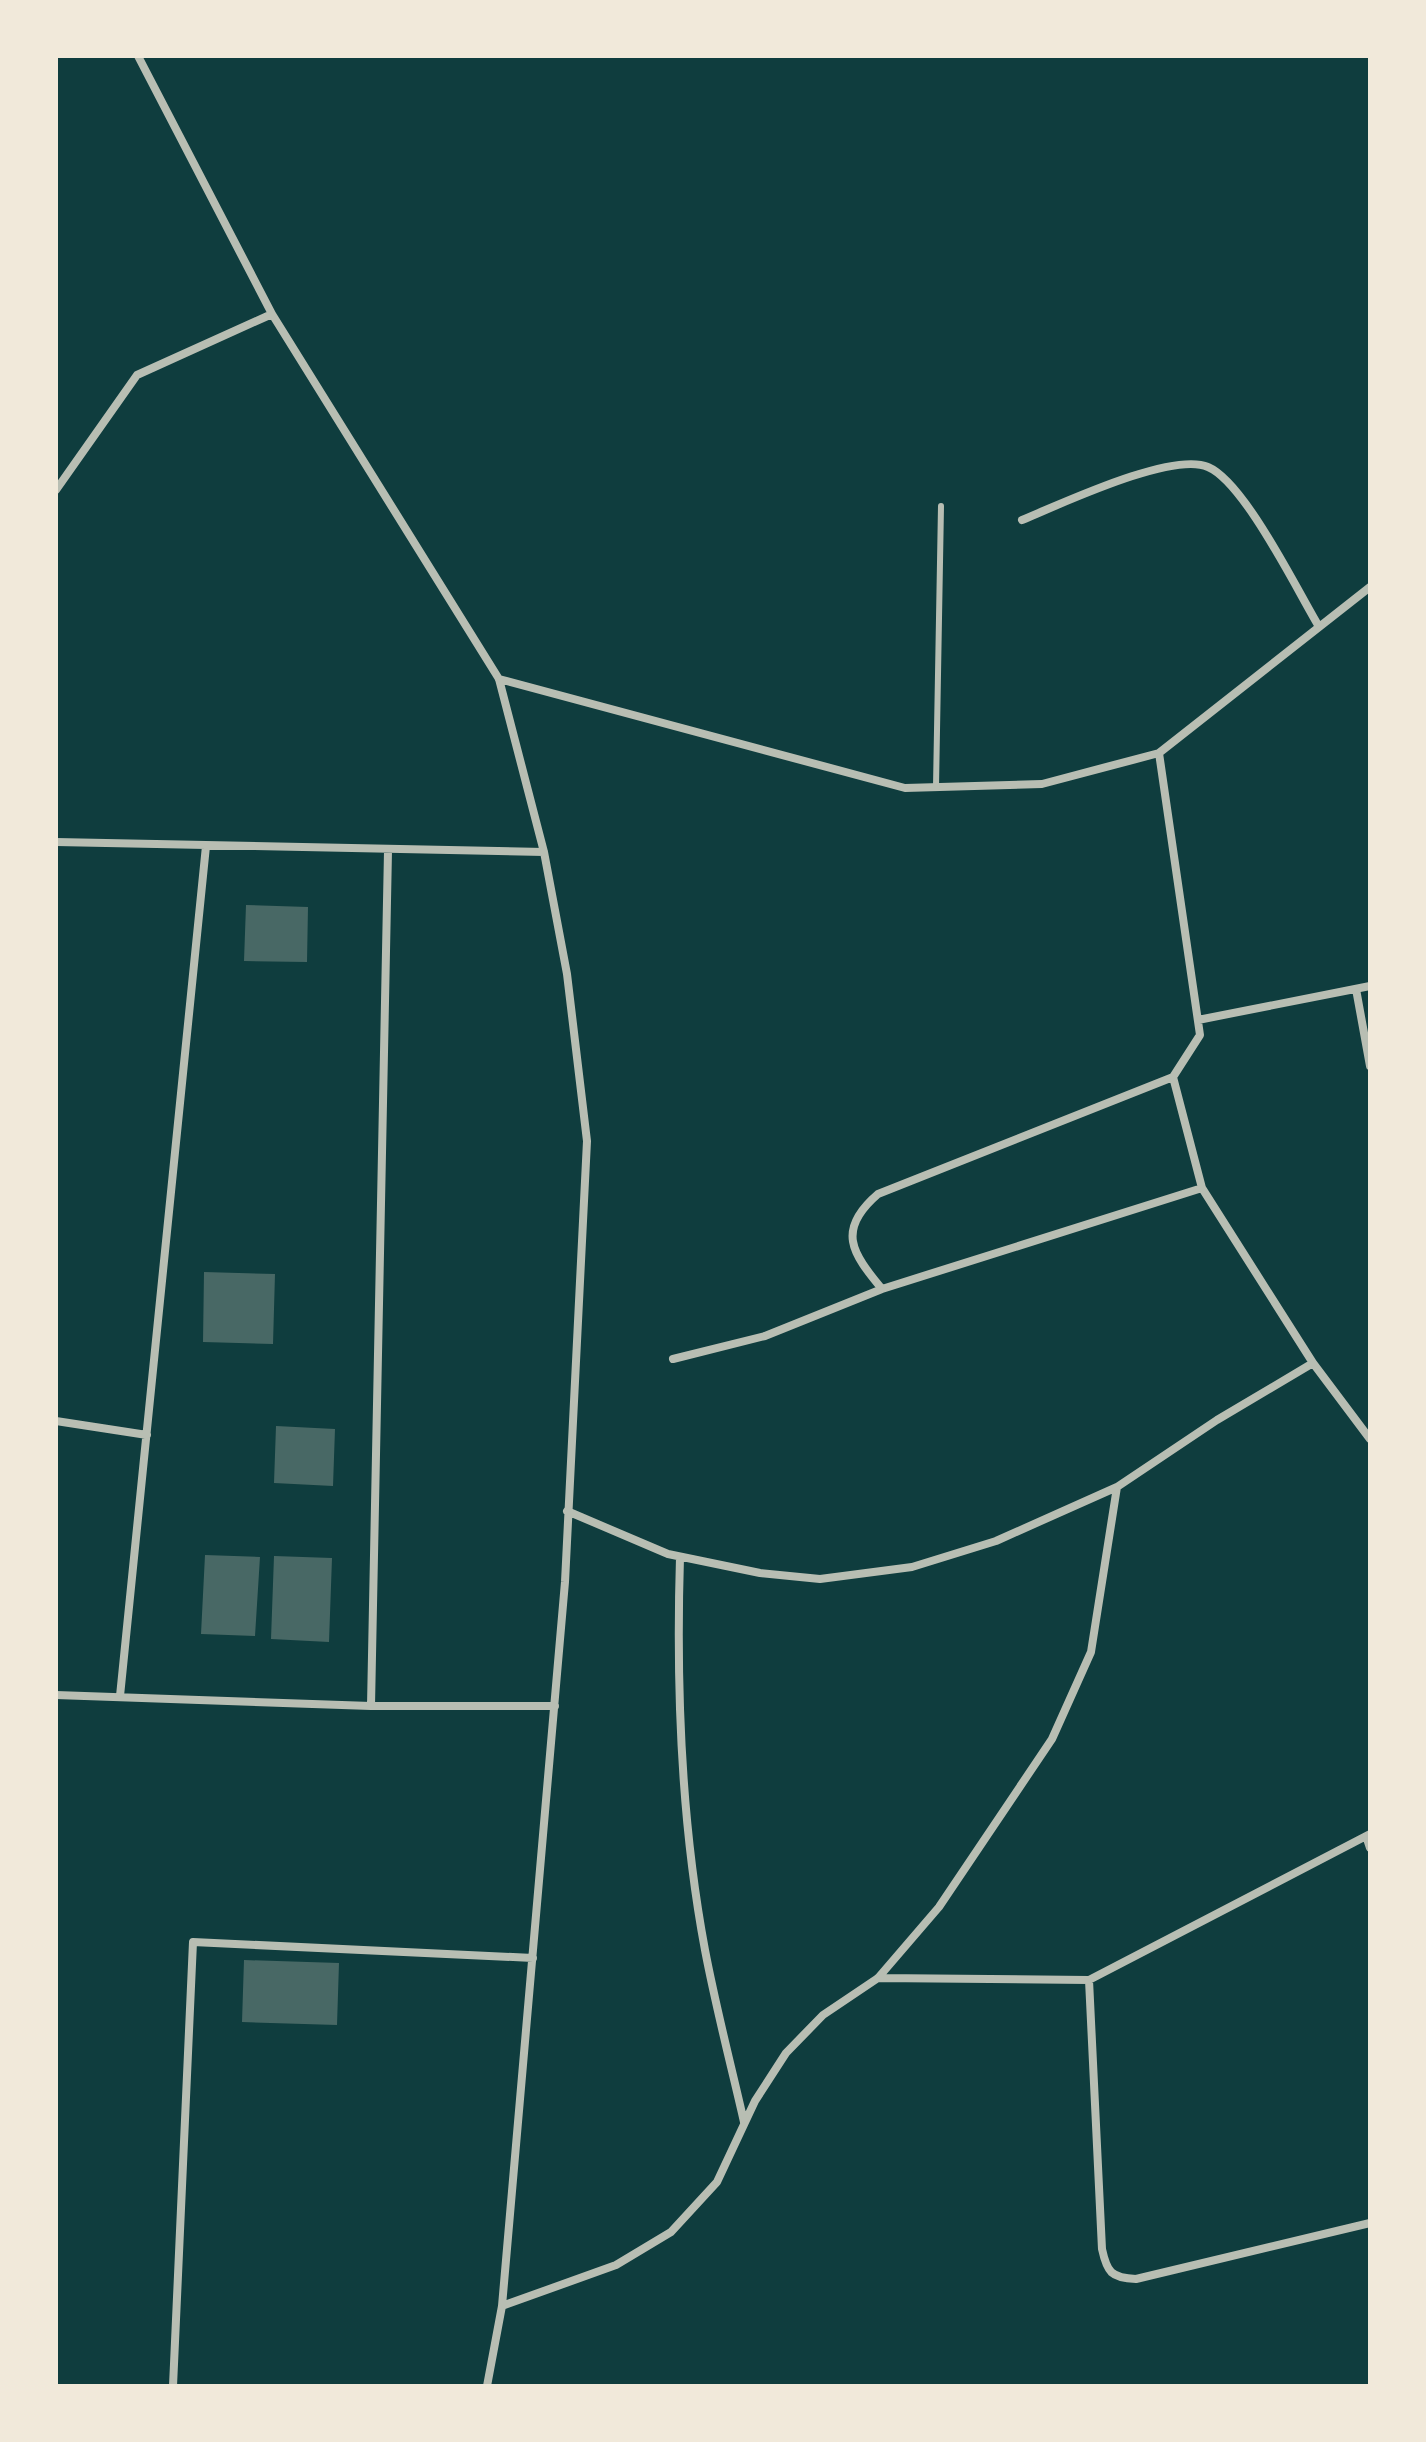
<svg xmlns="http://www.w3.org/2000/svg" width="1426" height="2442" font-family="Ubuntu,sans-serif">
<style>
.building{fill:#486865}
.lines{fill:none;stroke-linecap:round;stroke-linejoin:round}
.service{stroke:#b8beb3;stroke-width:6}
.minor{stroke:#b8beb3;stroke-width:8}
</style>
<rect width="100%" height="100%" fill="#0f3d3e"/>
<path class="building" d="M246 905 308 907 307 962 244 961Z
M204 1272 275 1274 273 1344 203 1342Z
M276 1426 335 1429 333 1486 274 1483Z
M205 1555 260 1557 255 1636 201 1634Z
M274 1556 332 1558 329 1642 271 1639Z
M244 1960 339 1963 337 2025 242 2022Z"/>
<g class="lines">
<path class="service" d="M936 787 941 506"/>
<path class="minor" d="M138 56 272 314 499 679 544 852 567 974 587 1141 565 1582 502 2306
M56 490 137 375 272 314
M1022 520C1059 505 1172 451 1208 467 1244 482 1296 588 1318 625
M499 679 905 788 1042 784 1159 753 1370 587
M1159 753 1200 1035 1173 1077 878 1194C836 1230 852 1253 882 1289L1202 1188
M56 842 544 852
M1356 989 1370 1066
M1198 1020 1370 986
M1173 1077 1202 1188 1313 1363 1370 1439
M673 1359 765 1336 882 1289
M56 1421 147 1435
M567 1511 668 1554 760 1573 820 1579 912 1567 996 1541 1117 1487
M680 1557C676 1687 681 1822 705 1950 716 2008 731 2065 744 2122
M56 1695 371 1706H555
M120 1696 206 846
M371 1706 388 851
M1366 1836 1370 1848
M878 1978 1089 1980 1370 1834
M1089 1980 1102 2249C1107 2272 1111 2278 1136 2279L1370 2223
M173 2386 193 1942 533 1958
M487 2386 502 2306 616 2265 671 2232 717 2182 755 2101 786 2053 823 2015 878 1978 939 1907 1052 1739 1091 1652 1117 1487 1217 1420 1313 1363"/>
</g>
<rect width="1426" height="2442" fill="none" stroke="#f1e9da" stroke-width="116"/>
</svg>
